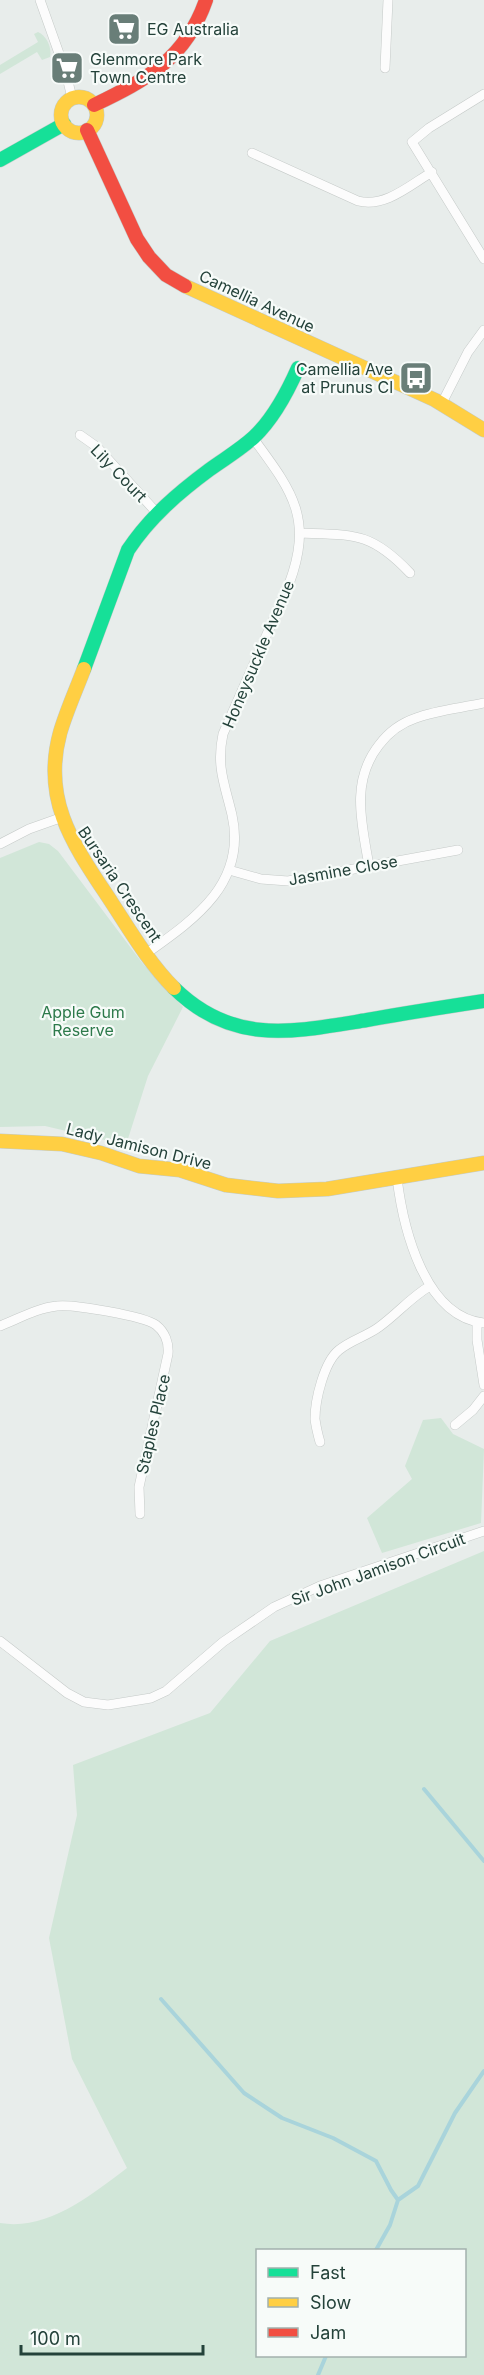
<svg xmlns="http://www.w3.org/2000/svg" width="484" height="2375" font-family="Inter,sans-serif">
<style>
.green{fill:#d1e6d8;fill-rule:evenodd}
.lines{fill:none;stroke-linecap:round;stroke-linejoin:round}
.stream{stroke:#a9d4db;stroke-width:4}
.street-casing{stroke:#c5cac8;stroke-width:10}
.fast-casing{stroke:#c3cbc8;stroke-width:15}
.slow-casing{stroke:#c3cbc8;stroke-width:15}
.jam-casing{stroke:#c3cbc8;stroke-width:15}
.street{stroke:#fcfcfc;stroke-width:9}
.fast{stroke:#16e098;stroke-width:14}
.slow{stroke:#ffcf43;stroke-width:14}
.jam{stroke:#f24e42;stroke-width:14}
.labels{text-anchor:middle;dominant-baseline:central;stroke-width:4.5;stroke-linejoin:round;paint-order:stroke}
.poi-label{font-size:16px;fill:#24423a;stroke:#f7fbf9;text-anchor:start}
.street-label{font-size:16px;fill:#24423a;stroke:#f7fbf9}
.park-label{font-size:16px;fill:#2d7a4b;stroke:#f7fbf9}
</style>
<rect width="100%" height="100%" fill="#e8edeb"/>
<path class="green" d="M38 32C47 36 52 48 50 57L42 60 37 52 0 74V65L38 42 34 34Z
M39 842 49 844 58 851 143 964 183 1007 148 1076 126 1145 45 1126 0 1127V858Z
M441 1418 453 1434 484 1449 481 1523 382 1553 367 1518 412 1479 405 1466 423 1420Z
M484 1551V2375H0V2223C48 2231 91 2195 127 2168L72 2059 49 1938 77 1815 73 1765 210 1713 270 1641ZM258 2250H464V2356H258Z"/>
<g class="lines">
<path class="stream" d="M424 1789 484 1861
M161 1999 244 2093 282 2118 333 2138 376 2161 391 2190 398 2200
M376 2250 390 2225 398 2200 418 2186 455 2113 484 2071
M318 2375 326 2356"/>
<defs>
<path id="street" d="M40 0 66 73 72 98
M385 68 388 0
M484 94 429 128 412 142 484 259
M252 153 358 201C385 208 410 185 432 172
M442 403 468 352 484 330
M80 435 97 447 157 513
M300 533C355 535 371 532 410 573
M0 844 29 829 60 818
M369 866C362 824 350 782 379 745 388 733 401 723 416 718 437 710 462 708 484 703
M229 870 261 879 288 881 458 850
M147 953C195 919 247 883 232 815 225 785 216 767 223 734L289 584C314 517 291 490 253 438
M397 1178C403 1227 424 1317 484 1323
M477 1322V1340L484 1385
M0 1326C18 1319 37 1308 57 1306 73 1304 144 1316 156 1325 165 1332 169 1343 168 1354L139 1487 140 1514
M455 1425 473 1410 484 1396
M320 1442C318 1435 316 1427 315 1419 315 1400 324 1362 339 1350 351 1340 367 1336 379 1327 397 1314 411 1297 430 1286
M0 1641 67 1693 84 1702 108 1705 151 1698 166 1691 223 1642 274 1607 320 1586 484 1531"/>
<path id="fast" d="M0 160 64 124
M84 669 128 550C150 517 178 493 209 470 224 459 240 450 254 437 274 418 287 393 298 368
M174 988C233 1046 293 1032 367 1020 406 1013 445 1007 484 1001"/>
<path id="slow" d="M61 115a18 18 0 1 1 36 0a18 18 0 1 1-36 0Z
M185 286 435 400 484 430
M84 669C76 690 66 712 60 733 41 803 76 848 112 903 131 932 149 963 174 988
M0 1141 62 1144 101 1153 139 1166 180 1170 226 1185 278 1191 327 1189 484 1163"/>
<path id="jam" d="M94 105C147 80 186 58 206 0
M87 130 137 239 149 257 166 275 185 286"/>
</defs>
<use href="#street" class="street-casing"/>
<use href="#fast" class="fast-casing"/>
<use href="#slow" class="slow-casing"/>
<use href="#jam" class="jam-casing"/>
<use href="#street" class="street"/>
<use href="#fast" class="fast"/>
<use href="#slow" class="slow"/>
<use href="#jam" class="jam"/>
</g>
<defs>
<symbol id="supermarket-square" viewBox="-11 -11 22 22"><rect x="-9" y="-9" width="18" height="18" rx="4" fill="#697e78" stroke="#f7fbf9"/><path d="M-6-5.5h2.5l.6 2H6L4.5 2H-2.5L-4.4-4H-6ZM-1.5 3.2a1.3 1.3 0 1 0 .1 0ZM3 3.2a1.3 1.3 0 1 0 .1 0Z" fill="#fff"/></symbol>
<symbol id="bus-square" viewBox="-11 -11 22 22"><rect x="-9" y="-9" width="18" height="18" rx="4" fill="#697e78" stroke="#f7fbf9"/><path d="M-5-6H5V4H4V6H2V4H-2V6H-4V4H-5ZM-3.5-4V0h7V-4ZM-3.5 1.2v1.5H-2V1.2ZM2 1.2v1.5H3.5V1.2Z" fill="#fff"/></symbol>
</defs>
<g fill-rule="evenodd">
<use href="#supermarket-square" x="105" y="10" width="38" height="38"/>
<use href="#supermarket-square" x="48" y="49" width="38" height="38"/>
<use href="#bus-square" x="397" y="359" width="38" height="38"/>
</g>
<g class="labels">
<g class="poi-label">
<text x="147" y="29">EG Australia</text>
<text x="90" y="59">Glenmore Park<tspan x="90" dy="18">Town Centre</tspan></text>
<text x="393" y="369" text-anchor="end">Camellia Ave<tspan x="393" dy="18">at Prunus Cl</tspan></text>
</g>
<g class="street-label">
<text transform="translate(257 301) rotate(25)">Camellia Avenue</text>
<text transform="translate(119 473) rotate(46)">Lily Court</text>
<text transform="translate(258 654) rotate(-67)">Honeysuckle Avenue</text>
<text transform="translate(343 870) rotate(-10)">Jasmine Close</text>
<text transform="translate(120 884) rotate(56)">Bursaria Crescent</text>
<text transform="translate(139 1146) rotate(14)">Lady Jamison Drive</text>
<text transform="translate(153 1424) rotate(-77)">Staples Place</text>
<text transform="translate(378 1569) rotate(-20)">Sir John Jamison Circuit</text>
</g>
<g class="park-label">
<text x="83" y="1012">Apple Gum<tspan x="83" dy="18">Reserve</tspan></text>
</g>
</g>
<rect x="256" y="2249" width="210" height="108" fill="#f7fbf9" stroke="#a3b1ad" stroke-width="1.5"/>
<rect x="268" y="2268" width="30" height="9" fill="#16e098" stroke="#a3b1ad" stroke-width="1.5"/>
<text x="310" y="2279" font-size="18" fill="#24423a">Fast</text>
<rect x="268" y="2298" width="30" height="9" fill="#ffcf43" stroke="#a3b1ad" stroke-width="1.5"/>
<text x="310" y="2309" font-size="18" fill="#24423a">Slow</text>
<rect x="268" y="2328" width="30" height="9" fill="#f24e42" stroke="#a3b1ad" stroke-width="1.5"/>
<text x="310" y="2339" font-size="18" fill="#24423a">Jam</text>
<path d="M21 2345v9h182v-9" fill="none" stroke="#24423a" stroke-width="3"/>
<text x="30" y="2345" font-size="18" fill="#24423a" stroke="#f7fbf9" stroke-width="4.5" paint-order="stroke">100 m</text>
</svg>
